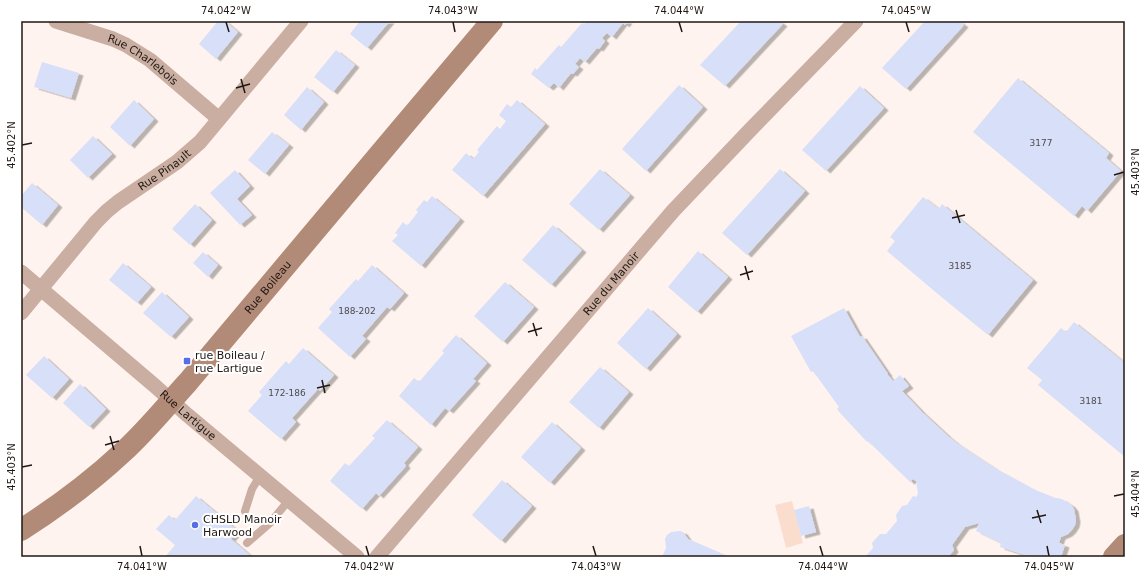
<svg xmlns="http://www.w3.org/2000/svg" width="1146" height="578" font-family="'DejaVu Sans',sans-serif">
<style>
.pitch{fill:#fbddcd}
.building{fill:#d8dff8;filter:url(#shadow)}
.lines{fill:none;stroke-linecap:round;stroke-linejoin:round}
.lane{stroke:#c9aea1;stroke-width:8}
.street{stroke:#c9aea1;stroke-width:15}
.secondary{stroke:#b28b78;stroke-width:22}
.ticks{fill:none;stroke:#211813;stroke-width:1.5}
.poi-dot{fill:#596de4;stroke:#fff;stroke-width:1.5}
.labels{text-anchor:middle;dominant-baseline:central;stroke-width:4;stroke-linejoin:round;paint-order:stroke}
.number-label{font-size:9px;fill:#4f4a4c}
.street-label{font-size:11px;fill:#211813;stroke:#fff}
.poi-label{font-size:11px;fill:#211813;stroke:#fff;text-anchor:start}
.neatline{fill:none;stroke:#211813;stroke-width:1.5}
.ticks-label{font-size:10px;text-anchor:middle;fill:#211813}
</style>
<defs>
<filter id="shadow"><feDropShadow dx="4.5" dy="2.5" stdDeviation="0" flood-color="#0004"/></filter>
</defs>
<rect width="100%" height="100%" fill="#fef3ee"/>
<path class="pitch" d="M792 501 803 543 786 548 775 505Z"/>
<path class="building" d="M218 21H225L238 32 216 59 199 44Z
M360 21H390L367 48 350 34Z
M587 21H628L625 25 623 23 612 37 607 33 602 38 605 41 599 49 597 48 585 62 580 58 575 64 579 67 573 74 571 73 559 88 554 83 549 88 531 74 535 68 537 70 559 45 561 47 582 23 584 24Z
M741 21H779L783 24 725 86 700 65Z
M925 21H959L964 25 906 89 882 68Z
M336 50 355 65 333 92 314 77Z
M42 62 79 73 71 98 34 87Z
M1018 78 1109 153 1106 158 1121 171 1087 211 1082 206 1074 216 973 132Z
M679 85 703 107 646 171 622 149Z
M860 86 884 108 826 171 802 150Z
M307 87 324 102 301 130 284 115Z
M134 100 154 119 130 146 110 127Z
M517 100 545 124 483 196 452 170 466 153 473 159 479 152 477 150 497 126 500 129 506 121 499 115 507 104 511 107Z
M272 132 289 145 265 174 248 160Z
M93 136 112 154 88 178 70 160Z
M600 169 630 195 599 230 569 204Z
M780 169 805 191 747 255 722 233Z
M235 170 250 186 237 199 252 215 240 225 210 193Z
M32 183 58 205 42 225 21 207V196Z
M432 196 460 219 421 266 392 241 398 235 395 233 403 222 407 226 418 212 416 210 424 200 427 202Z
M923 197 939 209 942 204 1033 280 988 335 939 295 887 251 895 241 890 237Z
M195 204 212 220 190 245 172 229Z
M553 225 582 250 551 285 522 260Z
M698 251 728 277 697 312 668 287Z
M203 252 218 265 208 277 193 263Z
M123 263 151 287 137 303 109 280Z
M372 265 404 293 390 309 387 307 362 336 366 339 350 357 318 328 332 312 329 309 356 279 358 281Z
M505 282 534 307 503 342 474 316Z
M162 292 189 317 171 337 143 313Z
M648 308 677 334 646 369 617 343Z
M844 308 860 337 862 336 888 374H887L893 381 900 375 909 386 902 391 922 412 949 437 958 444 996 469 1035 490 1053 497 1052 498H1057L1062 499 1071 505 1074 509 1076 520 1075 525 1072 530 1068 534 1061 537 1059 543 1065 545 1061 557H1031L1000 547 1001 543 976 531 979 523 965 527 952 545 954 550 948 557H865L873 548 872 543 880 534H886L897 521 896 515 902 506 907 505 913 496 916 497 918 494 916 481 913 479 910 482 868 441 867 442 841 414 837 409 839 407 813 371 811 372 791 336Z
M1074 322 1125 363V457L1038 385 1042 380 1027 368 1061 328 1066 332Z
M456 335 487 363 473 379 476 381 449 411 445 408 431 425 399 396 414 378 419 382 444 353 442 351Z
M303 348 334 375 320 391 318 389 292 418 296 422 281 439 248 411 262 395 259 392 286 361 289 364Z
M44 356 69 379 52 398 26 375Z
M600 367 629 392 599 428 569 402Z
M80 384 106 409 89 427 63 403Z
M387 420 418 447 404 463 406 466 379 496 376 493 362 509 330 481 345 463 349 466 375 438 372 436Z
M552 422 581 448 550 483 521 457Z
M502 480 532 506 501 541 472 515Z
M196 496 238 531 231 539 252 557H165L175 545 156 529 169 515 175 520Z
M809 506 816 532 801 536 794 510Z
M680 531 683 532 688 539 730 557H662L666 548 665 539 667 535 671 532Z"/>
<g class="lines">
<path class="lane" d="M245 511 252 489 260 476
M247 543 270 523 289 500"/>
<g class="street">
<path id="s1" d="M56 21 113 39 126 45 150 60 219 119"/>
<path id="s2" d="M21 272 155 386 185 413 357 557"/>
<path id="s3" d="M21 313 96 222 107 211 118 202 177 162 200 142 301 21"/>
<path id="s4" d="M377 557 673 211 752 128 856 21"/>
</g>
<g class="secondary">
<path id="s5" d="M21 530C57 507 92 481 123 452 147 430 167 405 188 382L399 131 492 21"/>
<path d="M1114 557 1125 545"/>
</g>
</g>
<path class="ticks" d="M226 22 229 32M453 22 455 32M679 22 682 32M906 22 909 32M241 79 245 93M236 88 250 84M22 145 32 143M1114 175 1124 172M956 210 960 223M952 218 965 215M745 266 749 280M740 275 753 271M533 323 537 336M528 332 542 328M322 380 325 393M317 388 330 385M110 436 114 450M105 445 119 441M22 467 32 465M1114 496 1124 494M1037 510 1041 523M1032 518 1046 515M140 546 142 556M366 546 369 556M593 546 596 556M820 546 823 556M1047 546 1049 556"/>
<g class="poi-dot">
<rect x="183" y="357" width="8" height="8" rx="2"/>
<circle cx="195" cy="525" r="4"/>
</g>
<g class="labels">
<g class="number-label">
<text x="1041" y="143">3177</text>
<text x="960" y="266">3185</text>
<text x="357" y="311">188-202</text>
<text x="287" y="393">172-186</text>
<text x="1091" y="401">3181</text>
</g>
<g class="street-label">
<text stroke="none"><textPath href="#s1" startOffset="96">Rue Charlebois</textPath></text>
<text stroke="none"><textPath href="#s3" startOffset="204">Rue Pinault</textPath></text>
<text stroke="none"><textPath href="#s4" startOffset="360">Rue du Manoir</textPath></text>
<text stroke="none"><textPath href="#s5" startOffset="348">Rue Boileau</textPath></text>
<text stroke="none"><textPath href="#s2" startOffset="220">Rue Lartigue</textPath></text>
</g>
<g class="poi-label">
<text x="195" y="355">rue Boileau /<tspan x="195" dy="13">rue Lartigue</tspan></text>
<text x="203" y="519">CHSLD Manoir<tspan x="203" dy="13">Harwood</tspan></text>
</g>
</g>
<rect width="1146" height="578" fill="none" stroke="#ffffff" stroke-width="44"/>
<rect x="22" y="22" width="1102" height="534" class="neatline"/>
<g class="ticks-label">
<text x="226" y="14">74.042°W</text>
<text x="453" y="14">74.043°W</text>
<text x="679" y="14">74.044°W</text>
<text x="906" y="14">74.045°W</text>
<text transform="translate(11 145) rotate(-90)" y="4">45.402°N</text>
<text transform="translate(1135 172) rotate(-90)" y="4">45.403°N</text>
<text transform="translate(11 467) rotate(-90)" y="4">45.403°N</text>
<text transform="translate(1135 494) rotate(-90)" y="4">45.404°N</text>
<text x="142" y="570">74.041°W</text>
<text x="369" y="570">74.042°W</text>
<text x="596" y="570">74.043°W</text>
<text x="823" y="570">74.044°W</text>
<text x="1049" y="570">74.045°W</text>
</g>
</svg>
